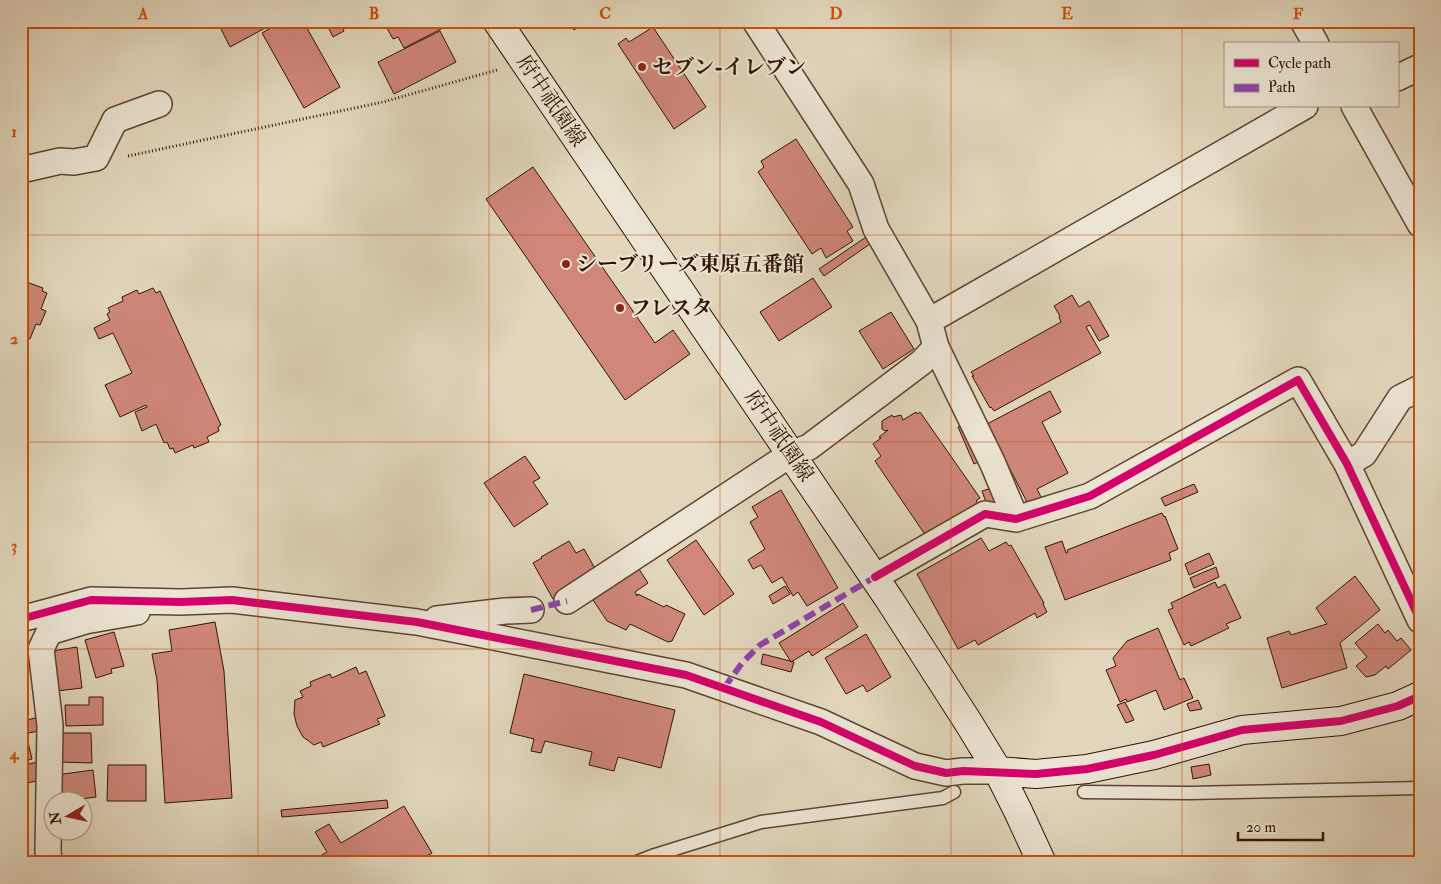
<svg xmlns="http://www.w3.org/2000/svg" width="1441" height="884" font-family="'IM FELL Double Pica','Noto Serif JP',serif">
<style>
.building{fill:#d0877a;stroke:#311402}
.lines{fill:none;stroke-linecap:round;stroke-linejoin:round}
.lane-casing{stroke:#5d4531;stroke-width:15}
.street-casing{stroke:#5d4531;stroke-width:28}
.secondary-casing{stroke:#311402;stroke-width:30}
.path{stroke:#311402;stroke-width:3;stroke-dasharray:1 2.5;stroke-linecap:butt}
.lane{stroke:#ece5d4;stroke-width:12}
.street{stroke:#ece5d4;stroke-width:25}
.secondary{stroke:#ece5d4;stroke-width:28}
.quiet{stroke:#8e44ad;stroke-width:6;stroke-dasharray:12 6;stroke-linecap:butt}
.cycleway-casing{stroke:#ece5d4;stroke-width:11}
.cycleway{stroke:#d6006c;stroke-width:8}
.grid{fill:none;stroke:#cd4f0a;stroke-width:1;stroke-opacity:0.55}
.poi-dot{fill:#8f2418;stroke:#ece5d4;stroke-width:2}
.labels{text-anchor:middle;dominant-baseline:central;stroke-width:4;stroke-linejoin:round;paint-order:stroke}
.poi-label{font-size:21px;font-weight:bold;fill:#311402;stroke:#ece5d4;text-anchor:start}
.street-label{font-size:21px;fill:#311402;stroke:#ece5d4}
.neatline{fill:none;stroke:#cd4f0a;stroke-width:2}
.grid-label{font-size:16px;text-anchor:middle;font-weight:bold;fill:#cd4f0a}
</style>
<rect width="100%" height="100%" fill="#e2d7bd"/>
<filter id="stains"><feTurbulence type="fractalNoise" baseFrequency=".004" numOctaves="4"/><feColorMatrix values="0 0 0 0 .2 0 0 0 0 .09 0 0 0 0 .02 0 0 0 .5 -.17"/></filter>
<radialGradient id="worn" r=".72"><stop offset=".6" stop-color="#630" stop-opacity="0"/><stop offset="1" stop-color="#630" stop-opacity=".3"/></radialGradient>
<path class="building" d="M217 21H278L230 47Z
M283 21H303L340 87 304 108 262 33Z
M325 21H339L344 31 333 37Z
M383 21H440L443 28 404 48 398 37 393 39Z
M568 21H586L574 30Z
M653 27 706 107 674 129 618 44 626 38 629 42Z
M440 31 456 62 394 94 378 62Z
M796 139 853 227 847 231 853 241 826 258 821 248 812 254 758 172 764 167 761 161Z
M533 167 655 343 673 330 690 354 625 400 486 199Z
M866 237 870 244 824 276 819 269Z
M813 278 832 307 779 341 760 312Z
M21 280 43 288 42 291 47 293 41 309 46 311 40 325 36 324 30 339 26 338 25 340 21 339Z
M153 288 156 293 160 291 221 425 218 427 219 431 207 437 209 442 194 448 193 445 175 453 173 448 170 449 167 442 164 443 156 424 142 431 135 412 147 407 146 405 120 417 105 385 132 373 113 333 99 339 94 328 110 320 107 314 110 312 108 308 123 301 122 297 137 290 139 294Z
M1072 295 1079 307 1089 301 1109 336 1099 341 1090 325 1086 327 1101 353 994 411 991 407 990 408 972 376H974L971 372 1061 322 1059 317 1060 316 1054 306Z
M891 312 914 349 883 369 859 331Z
M1050 391 1061 412 1042 422 1068 473 1037 489 1041 497 1028 504 999 448 985 425Z
M916 412 917 414 920 412 980 498 976 501 978 503 948 523 947 521 926 536 875 461 881 456 873 444 881 438 879 437 888 430 885 431 882 429V421L892 415 893 417 901 415 903 420Z
M968 423 984 459 974 464 958 427Z
M525 456 540 478 533 482 548 504 514 527 484 483Z
M1194 484 1198 492 1165 506 1161 498Z
M995 487 1000 500 987 505 982 491Z
M781 490 838 588 807 606 798 592 793 596 782 577 772 583 761 565 753 569 748 560 765 549 750 522 758 517 752 507Z
M1162 513 1164 517 1165 516 1178 549 1169 553 1171 560 1065 600 1045 547 1062 541 1066 553 1068 552 1067 550Z
M981 538 989 551 1006 542 1009 546 1011 545 1044 603 1043 604 1047 612 1037 618 1035 613 978 645 975 640 958 649 917 574Z
M696 540 734 594 704 615 667 560Z
M569 541 576 553 584 549 597 572 592 577 553 599 533 563 542 558 541 557Z
M1209 553 1214 564 1189 575 1185 564Z
M1216 567 1219 577 1194 588 1190 578Z
M639 569 648 583 635 592 637 596 638 594 664 607 666 605 685 614 672 641 668 642 630 624 626 630 607 621 593 600Z
M1355 576 1380 610 1340 643 1347 668 1282 688 1267 638 1289 631 1291 635 1327 624 1316 608Z
M1215 582 1218 588 1225 584 1241 618 1226 624 1229 628 1191 646 1189 642 1184 645 1168 610 1173 608 1171 603Z
M785 586 790 594 773 604 769 596Z
M843 603 858 627 812 656 809 651 791 662 779 643Z
M215 622 224 671 232 798 165 803 157 680 152 654 172 651 169 630Z
M1378 624 1385 633 1388 630 1397 641 1401 638 1411 650 1388 669 1386 666 1375 675 1366 677 1356 666 1367 657 1355 643Z
M1158 628 1180 680 1184 678 1193 698 1164 710 1156 690 1127 702 1126 699 1120 702 1106 670 1116 666 1113 658 1127 641Z
M114 632 124 666 111 669 112 673 96 678 85 640Z
M866 634 891 677 867 692 863 685 846 694 825 658Z
M77 647 82 688 57 691 52 651Z
M763 654 794 662 791 672 761 664Z
M356 667 359 674 366 671 385 716 377 719 380 724 323 747 321 742 314 745 303 737 297 726 294 714 295 700 303 697 300 691 311 686 310 682 330 674 332 678Z
M524 674 675 710 661 768 618 757 614 771 589 765 592 752 545 741 541 753 531 751 534 739 510 733Z
M89 697H103V725L66 726 65 705H89Z
M1198 700 1202 709 1190 711 1187 704Z
M1125 702 1134 720 1126 723 1117 705Z
M38 717 39 731 23 734 21 722Z
M60 733H91L92 763 60 762Z
M26 734 32 759 21 762V735Z
M38 762 37 781 27 783 24 765Z
M1209 764 1211 775 1193 779 1191 767Z
M108 765H146V801H107Z
M93 770 96 797 60 802 56 775Z
M387 800 388 808 282 817 281 810Z
M404 806 432 853 415 863H308L327 852 315 832 329 824 341 843Z"/>
<g class="lines">
<defs>
<path id="lane" d="M1084 792 1189 793 1420 788
M634 863 652 856 761 822 943 798 954 792"/>
<path id="street" d="M755 21 861 184 876 229 929 321 936 347 993 464 1016 519
M1303 21 1316 44
M1397 78 1420 67
M1354 106 1420 224
M21 170 60 161 74 162 96 158 115 120 159 104
M929 321 1305 106
M1347 464 1364 454 1400 398 1420 388
M875 577 985 514 1016 519 1090 496 1298 380 1347 464 1420 620
M567 601 791 454 809 447 922 362 936 347
M21 619 91 600 181 602 232 600 417 622 686 675 821 722 915 766 946 773 963 771H998
M437 619 505 611 531 610
M49 863 48 850 50 725 41 649 49 632 85 621 137 612"/>
<path id="secondary" d="M497 21 889 599 968 722 998 771 1018 811 1042 863
M998 771 1036 774 1087 769 1154 755 1242 730 1341 721 1398 706 1420 696"/>
</defs>
<use href="#lane" class="lane-casing"/>
<use href="#street" class="street-casing"/>
<use href="#secondary" class="secondary-casing"/>
<path class="path" d="M128 156 383 102 497 70"/>
<use href="#lane" class="lane"/>
<use href="#street" class="street"/>
<use href="#secondary" class="secondary"/>
<path class="quiet" d="M531 610 567 601
M724 688 742 663 760 645 875 577"/>
<defs>
<path id="cycleway" d="M875 577 985 514 1016 519 1090 496 1298 380 1347 464 1420 620
M21 619 91 600 181 602 232 600 417 622 686 675 821 722 915 766 946 773 963 771 1036 774 1087 769 1154 755 1242 730 1341 721 1398 706 1420 696"/>
</defs>
<use href="#cycleway" class="cycleway-casing"/>
<use href="#cycleway" class="cycleway"/>
</g>
<path class="grid" d="M258 21V863M489 21V863M720 21V863M951 21V863M1182 21V863M21 235H1420M21 442H1420M21 649H1420"/>
<g class="poi-dot">
<circle cx="642" cy="67" r="5"/>
<circle cx="566" cy="264" r="5"/>
<circle cx="620" cy="308" r="5"/>
</g>
<g class="labels">
<g class="poi-label">
<text x="652" y="67">セブン-イレブン</text>
<text x="576" y="264">シーブリーズ東原五番館</text>
<text x="630" y="308">フレスタ</text>
</g>
<g class="street-label">
<text transform="translate(551 101) rotate(56)">府中祇園線</text>
<text transform="translate(779 436) rotate(56)">府中祇園線</text>
</g>
</g>
<rect width="1441" height="884" fill="none" stroke="#e2d7bd" stroke-width="55"/>
<rect x="1224" y="42" width="175" height="65" fill="#ece5d4" stroke="#a19180"/>
<rect x="1234" y="59" width="25" height="8" fill="#d6006c" stroke="#a19180"/>
<text x="1268" y="68" font-size="15" fill="#311402">Cycle path</text>
<rect x="1234" y="84" width="25" height="8" fill="#8e44ad" stroke="#a19180"/>
<text x="1268" y="92" font-size="15" fill="#311402">Path</text>
<g transform="translate(68 816) rotate(261)"><circle r="24" fill="#ece5d4" stroke="#a19180"/>
<path d="M0-4L9 19L0 12L-9 19Z" fill="#8f2418"/>
<text y="-8" font-size="14" font-weight="bold" text-anchor="middle" fill="#311402">N</text>
</g>
<path d="M1238 832v8h85v-8" fill="none" stroke="#311402" stroke-width="2.5"/>
<text x="1246" y="832" font-size="15" fill="#311402" stroke="#ece5d4" stroke-width="4" paint-order="stroke">20 m</text>
<rect x="28" y="28" width="1386" height="828" class="neatline"/>
<g class="grid-label">
<text x="143" y="19">A</text>
<text x="374" y="19">B</text>
<text x="605" y="19">C</text>
<text x="836" y="19">D</text>
<text x="1067" y="19">E</text>
<text x="1298" y="19">F</text>
<text x="14" y="137">1</text>
<text x="14" y="344">2</text>
<text x="14" y="551">3</text>
<text x="14" y="759">4</text>
</g>
<rect width="100%" height="100%" filter="url(#stains)"/>
<rect width="100%" height="100%" fill="url(#worn)"/>
</svg>
